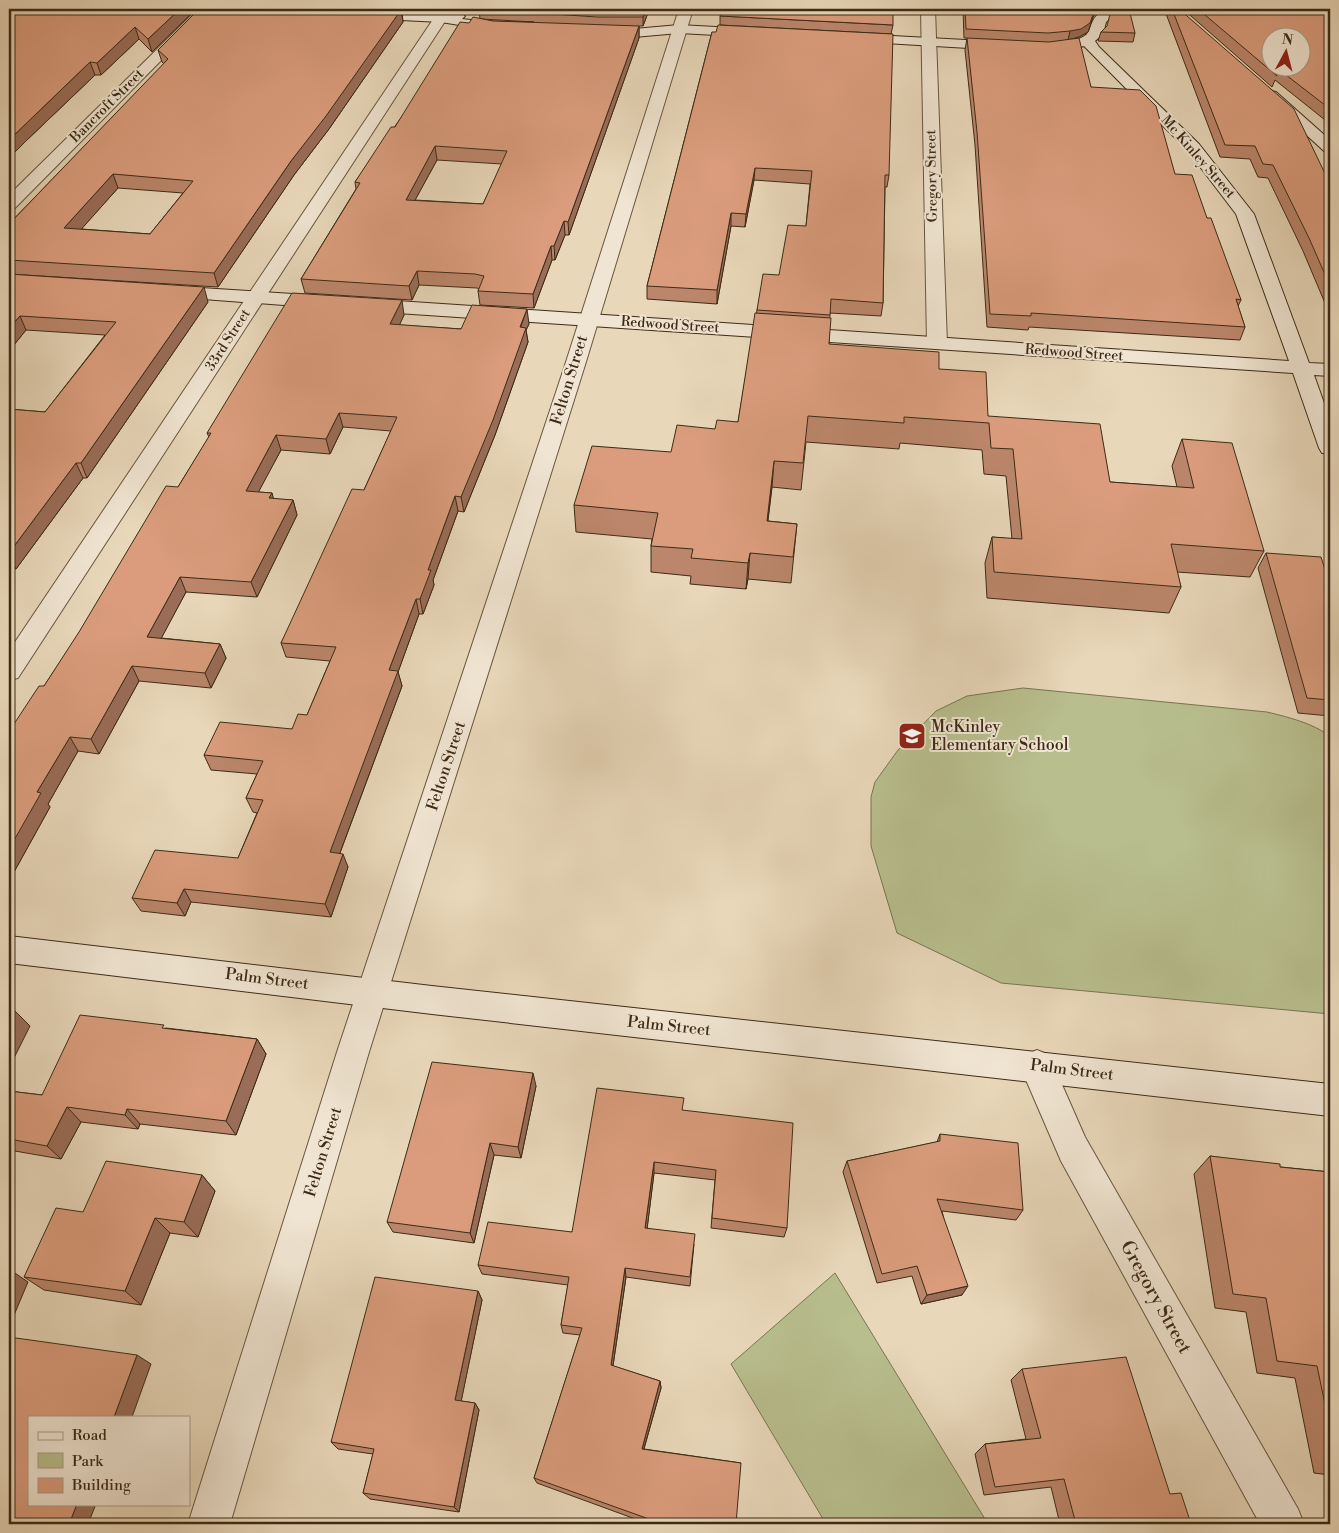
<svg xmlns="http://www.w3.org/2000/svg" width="1339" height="1533" font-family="'Libre Bodoni',serif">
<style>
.green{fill:#b8be8e;stroke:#7a7452}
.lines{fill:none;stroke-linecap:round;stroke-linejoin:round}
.street-casing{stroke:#68563f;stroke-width:2}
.secondary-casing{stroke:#3d2b16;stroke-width:2}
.street{fill:#f0e5d2;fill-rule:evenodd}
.secondary{fill:#f0e5d2;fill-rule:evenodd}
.wall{fill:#bb866b;stroke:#3d2b16;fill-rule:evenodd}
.shaded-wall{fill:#996d57;stroke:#3d2b16}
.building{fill:#da9c7c;stroke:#3d2b16;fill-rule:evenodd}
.labels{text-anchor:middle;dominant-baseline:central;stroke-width:4;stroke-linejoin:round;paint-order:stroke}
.far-street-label{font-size:14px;fill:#3d2b16;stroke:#f0e5d2}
.street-label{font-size:16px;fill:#3d2b16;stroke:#f0e5d2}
.poi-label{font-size:16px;fill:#3d2b16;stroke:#f0e5d2;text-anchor:start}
.near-street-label{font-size:19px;fill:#3d2b16;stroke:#f0e5d2}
</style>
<rect width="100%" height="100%" fill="#e8d7b9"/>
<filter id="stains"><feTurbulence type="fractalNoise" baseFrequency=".004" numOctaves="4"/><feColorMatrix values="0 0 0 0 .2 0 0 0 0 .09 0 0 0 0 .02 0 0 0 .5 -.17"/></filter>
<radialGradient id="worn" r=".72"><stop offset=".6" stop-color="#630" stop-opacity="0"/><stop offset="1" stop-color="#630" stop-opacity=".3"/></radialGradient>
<path class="green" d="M1023 688 1267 712C1288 717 1312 723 1330 736V1014L1001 983 897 933 871 846V797L875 782 898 750 936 711 967 696Z
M835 1273 988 1524H826L731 1364Z"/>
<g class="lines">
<defs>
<path id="street" d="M198 9H212L15 208 9 209V195Z
M440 9H453L18 678 9 680V651Z
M679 9H693L585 365 369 1052 230 1524H188L337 1052 565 365Z
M921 9H935L947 344 944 348H930L927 344Z
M1037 1050 1049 1055 1085 1137 1298 1509 1304 1524H1260L1061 1161 1020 1066 1025 1055Z"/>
<path id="secondary" d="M1105 9H1120L1106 22 1103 34 1095 41 1099 47 1199 144 1254 214 1309 363 1330 364V376L1314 375 1330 420V454L1322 453 1319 448 1293 373 367 311 360 309 358 305 360 301 367 299 1289 361 1236 214 1188 151 1084 46C1074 49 1044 57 1036 48 1042 41 1070 42 1081 38 1091 34 1089 27 1094 19 1096 15 1102 12 1105 9Z
M366 11 441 14 458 12 465 16 462 19 496 23 503 27 496 31 441 22 361 18 359 15 361 12Z
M679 25 753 29 760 33 753 37 679 33 634 37 601 36 594 32 601 28 634 29Z
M856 34 1002 42 1009 46 1002 50 851 41 849 38Z
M1271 91 1276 92 1330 140V153L1324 151 1266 98 1264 95Z
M170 286 324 296 331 298 333 302 331 306 324 308 163 296 161 292 163 288Z
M9 936 432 986 1330 1084V1116L432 1014 9 963Z"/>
</defs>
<use href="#street" class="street-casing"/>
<use href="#secondary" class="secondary-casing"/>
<use href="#street" class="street"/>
<use href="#secondary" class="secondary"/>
</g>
<path class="wall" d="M9 9H196L152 52 139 39 101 75H95L27 140 9 158 11 161 9 163Z
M199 9H413L411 11 402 10 403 22 329 129 294 175 218 287 9 274V224L164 64 162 62 158 50ZM118 188 183 193 150 234 81 229Z
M479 9H662L649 10 643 26H639V38L569 235H565L555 260H552L534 308 480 305 478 291 479 289 477 288 419 285 412 300 305 293 301 279 356 189 355 182 469 23 480 19ZM481 19 534 22 493 21ZM437 160 502 164 483 204 415 200Z
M963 9H1111L1099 11 1093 17 1088 32 1079 37 1073 39 1091 87 1175 174 1207 218 1241 300 1238 306 1245 327 1240 340 1029 327 1028 330 987 327 975 145 965 50 967 38H964Z
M1166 9H1172L1330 184V315L1303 251 1268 178 1258 177 1250 159 1220 157 1165 11Z
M1183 9H1330V124L1275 80 1272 87ZM1272 38 1302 68H1272Z
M720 16 893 25 891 34 720 25Z
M1107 26 1135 33 1133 42 1098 41 1101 32Z
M712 32 889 175 887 187H885L883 303 881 316 830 313 829 344 939 369 988 416 1110 482 1177 487 1172 466 1182 439 1264 551 1250 577 1177 572 1181 587 1169 613 987 598 985 563 992 537 1012 539 1006 476 984 474 982 450 900 443 899 449 806 442 801 490 772 487 768 521 797 524 791 583 748 579 746 589 690 584 691 576 651 572V546L652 539 576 532 574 505 715 429 738 422 757 310 779 275 806 226 810 184 754 180 745 227 731 226 717 304 647 299V286Z
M9 274 208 302 87 478H83L16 569H11L9 572V409L45 412 105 335 26 330 9 351Z
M404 315 399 325 461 329 529 324 526 330 528 342 495 435 464 512 458 511 433 580 434 585 423 614H419L398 672 402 686 340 853 348 867 331 917 191 902 185 916 141 911 132 898 238 858 257 813 253 812 246 798 257 774 211 770 204 755 292 729 307 715 330 661 286 657 281 643 364 490 391 431 343 427 330 454 281 450 258 492 272 493 273 499 293 500 297 515 257 597 186 592 161 638 220 644 226 658 211 688 139 681 99 754 78 751 48 804 50 807 9 881 11 732 10 730 44 686 178 487 209 437 207 433Z
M1266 553 1330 585V716L1298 713 1258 568Z
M166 1028 257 1039 266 1054 236 1135 140 1124 138 1129 81 1122 61 1159 9 1150V1091L42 1095Z
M536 1086 521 1158 494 1155 474 1243 393 1232 387 1222Z
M683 1110 787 1228 784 1237 711 1228 715 1180 654 1173 647 1228 694 1244 690 1286 626 1277 613 1366 660 1381 661 1388 644 1449 741 1463 649 1524 537 1483 534 1478 580 1335 563 1333 561 1325 568 1285 482 1274 478 1265 572 1232Z
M940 1134 1023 1210 1016 1220 942 1211 962 1295 921 1304 912 1276 877 1283 843 1172 847 1161 937 1142Z
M1210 1156 1280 1167 1330 1172V1475L1314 1473 1295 1378 1257 1373 1246 1312 1215 1308 1194 1174Z
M202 1175 215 1191 198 1237 170 1233 141 1305 44 1290 24 1277 83 1212Z
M478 1291 482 1300 461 1401 475 1403 479 1410 459 1512 370 1499 363 1493 373 1454 338 1449 331 1442Z
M1022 1369 1170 1494 1191 1524H1060L1051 1487 984 1495 975 1454 985 1444 1026 1439 1011 1380Z"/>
<path class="shaded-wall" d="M180 9H196L152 52 148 39Z
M646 9H649V10L643 26V17Z
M1095 9H1111L1099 11 1093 17 1088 32 1079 37 1068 40 1070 31Z
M401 10 403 22 329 129 294 175 218 287 214 273 291 161Z
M639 26V38L569 235 568 222Z
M135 27 139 39 101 75 97 63Z
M90 62 95 75 27 140 9 158 11 161 9 163V140Z
M435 146 437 160 408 213 406 200Z
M755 168 754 180 745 227 746 214Z
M113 174 118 188 70 242 64 228Z
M731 213V226L717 304V290Z
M564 221 565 235 555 260 554 246Z
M551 246 552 260 534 308 533 294Z
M417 271 419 285 412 300 409 286Z
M204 287 208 302 87 478 81 463Z
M402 300 404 315 393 339 390 324Z
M527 309 529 324 526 330 528 342 495 435 464 512 461 497Z
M20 316 26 330 9 351V328Z
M339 413 343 427 330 454 326 439Z
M276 435 281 450 251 506 246 491Z
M774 461 772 487 764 548 767 521Z
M76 463 83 478 16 569 9 556V553Z
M272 493 276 508 269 498Z
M455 496 458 511 433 580 434 585 423 614 420 599 428 570Z
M293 500 297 515 257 597 251 582Z
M750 553 748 579 746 589 748 563Z
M9 564 11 569 9 572Z
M180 577 186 592 154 652 147 637Z
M416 599 419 614 398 672 402 686 335 866 330 852 389 670Z
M220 644 226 658 211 688 205 673Z
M132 666 139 681 99 754 91 739Z
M70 737 78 751 48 804 50 807 9 881V849L37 792Z
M343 854 348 867 331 917 325 904Z
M184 889 191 902 185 916 177 903Z
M15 1011 30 1026 9 1068V1024Z
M257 1039 266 1054 236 1135 226 1121Z
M533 1073 536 1086 521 1158 518 1147Z
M67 1107 81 1122 61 1159 47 1146Z
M127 1109 140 1124 138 1129 125 1115Z
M490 1143 494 1155 474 1243 470 1233Z
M654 1162V1173L646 1238 645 1228Z
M202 1175 215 1191 198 1237 184 1222Z
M155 1218 170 1233 141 1305 125 1291Z
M625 1268 626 1277 612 1372 611 1365Z
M12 1271 28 1282 9 1327V1278Z
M968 1286 962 1295 921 1304 927 1295Z
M478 1291 482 1300 460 1407 455 1400Z
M137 1355 151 1364 132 1417H114Z
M660 1381 661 1388 642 1455V1449Z
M475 1403 479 1410 459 1512 454 1507Z
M77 1504H96L88 1524H69Z"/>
<path class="building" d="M9 9H180L148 39 135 27 97 63 90 62 9 140Z
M199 9H376L401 10 326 116 291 161 214 273 9 260V224L168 59 158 50ZM113 174 193 181 150 234 64 228Z
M479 9H646L643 17H597Z
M722 9H893V25L720 16Z
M965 9H1095L1090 23 1081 29 1070 31 1048 33 966 29Z
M1115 9H1129L1135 33 1101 32 1107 26 1110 14Z
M1172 9H1179L1294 109 1330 184V286L1309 238 1273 165 1263 164 1255 146 1225 145Z
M1198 9H1330V109L1277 68H1302V38H1272V64L1270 62 1272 68 1277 76Z
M473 17 493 21 639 26 568 222 564 221 554 246H551L533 294 478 291 484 276 475 274 417 271 409 286 301 279 360 183 355 182 391 127H395L460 22 469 23ZM435 146 507 151 483 204 406 200Z
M718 25 893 34 889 175H885L883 303 831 299 830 315 757 310 763 274 779 275 788 225 806 226 812 171 755 168 746 214 731 213 717 290 647 286 712 32H716Z
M967 38 1049 42 1079 38 1091 87 1140 90 1156 106 1175 174 1192 175 1207 218H1211L1241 300 1236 299 1245 327 1031 313V316L990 314 977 132Z
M9 274 204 287 81 463H76L9 553V409L45 412 116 322 20 316 9 328Z
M292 293 402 300 390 324 461 329 472 305 527 309 520 327 526 328 493 420 461 497 455 496 428 570H431L420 599H416L389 670 398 671 330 852 343 854 325 904 184 889 177 903 132 898 155 850 238 858 263 800 246 798 263 761 204 755 220 722 292 729 298 714 307 715 336 647 281 643 352 489 364 490 397 417 339 413 326 439 276 435 246 491 272 493 269 498 293 500 251 582 180 577 147 637 220 644 205 673 132 666 91 739 70 737 37 792 41 793 9 849V736L13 730H10L39 686H44L79 632 166 486 178 487 211 433H207Z
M755 313 831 318 829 344 939 352V369L986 372 988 416 1100 424 1110 482 1194 488 1182 439 1232 443 1264 551 1171 544 1181 587 994 572 992 537 1022 539 1013 449 991 448 989 423 904 417V423L808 416 803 463 774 461 767 521 797 524 793 557 750 553 748 563 691 558 693 549 651 546 658 513 574 505 592 446 671 452 677 425 715 429 717 420 738 422Z
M1266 553 1321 557 1330 585V700L1307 698Z
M9 1010 15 1011 9 1024Z
M80 1015 164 1025 162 1028 257 1039 226 1121 127 1109 125 1115 67 1107 47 1146 9 1139V1091L42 1095Z
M432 1062 533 1073 518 1147 490 1143 470 1233 387 1222Z
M597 1088 684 1098 682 1110 793 1123 787 1228 712 1218 716 1170 654 1162 645 1228 695 1234 690 1277 625 1268 611 1365 660 1381 642 1449 741 1463 736 1524H649V1519L534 1478 582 1328 561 1325 569 1277 478 1265 488 1222 572 1232Z
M940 1134 1018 1143 1023 1210 937 1199 968 1286 927 1295 917 1266 882 1274 847 1161 940 1141Z
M1210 1156 1280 1164V1167L1330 1172V1428L1317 1366 1277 1361 1266 1298 1233 1294Z
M106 1161 202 1175 184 1222 155 1218 125 1291 24 1277 56 1208 83 1212Z
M9 1270 12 1271 9 1278Z
M375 1277 478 1291 455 1400 475 1403 454 1507 363 1493 374 1449 331 1442Z
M9 1337 137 1355 114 1417H29V1504H77L69 1524H9Z
M1126 1357 1170 1494 1181 1493 1191 1524H1076L1064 1479 995 1487 985 1444 1041 1438 1022 1369Z"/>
<defs>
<symbol id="school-square" viewBox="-11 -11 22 22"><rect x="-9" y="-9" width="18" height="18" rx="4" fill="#8f2418" stroke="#f0e5d2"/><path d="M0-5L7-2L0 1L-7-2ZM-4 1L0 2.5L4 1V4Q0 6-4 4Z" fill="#fff"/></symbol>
</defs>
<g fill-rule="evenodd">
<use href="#school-square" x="896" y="720" width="32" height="32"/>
</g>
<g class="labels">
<g class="far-street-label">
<text transform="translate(107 106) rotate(-45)">Bancroft Street</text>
<text transform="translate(1198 157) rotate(49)">Mc Kinley Street</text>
<text transform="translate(932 176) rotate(-91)">Gregory Street</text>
<text transform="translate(670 325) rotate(4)">Redwood Street</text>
<text transform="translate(228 340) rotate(-57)">33rd Street</text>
<text transform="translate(1074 353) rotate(4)">Redwood Street</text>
</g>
<g class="street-label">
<text transform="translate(569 380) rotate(-73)">Felton Street</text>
<text transform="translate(446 766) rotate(-72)">Felton Street</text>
<text transform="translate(267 979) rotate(7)">Palm Street</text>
<text transform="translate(669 1026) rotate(6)">Palm Street</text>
<text transform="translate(1072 1070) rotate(7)">Palm Street</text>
<text transform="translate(323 1152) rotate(-73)">Felton Street</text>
</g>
<g class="poi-label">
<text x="931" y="727">McKinley<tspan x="931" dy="18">Elementary School</tspan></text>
</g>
<g class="near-street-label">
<text transform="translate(1156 1297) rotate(61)">Gregory Street</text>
</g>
</g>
<rect width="1339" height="1533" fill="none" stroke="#e8d7b9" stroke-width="30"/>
<rect x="10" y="10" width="1319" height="1513" fill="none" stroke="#3d2b16" stroke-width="2.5"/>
<rect x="15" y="15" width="1309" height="1503" fill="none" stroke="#3d2b16"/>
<rect x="28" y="1416" width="162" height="90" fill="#f0e5d2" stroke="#a89b87"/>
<rect x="38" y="1432" width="25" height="8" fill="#f0e5d2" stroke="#a89b87"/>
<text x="72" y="1440" font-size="15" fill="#3d2b16">Road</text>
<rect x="38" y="1453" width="25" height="15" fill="#b8be8e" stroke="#a89b87"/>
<text x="72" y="1466" font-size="15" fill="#3d2b16">Park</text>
<rect x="38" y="1478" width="25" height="15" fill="#da9c7c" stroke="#a89b87"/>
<text x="72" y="1490" font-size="15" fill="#3d2b16">Building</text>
<g transform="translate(1286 52) rotate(7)"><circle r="24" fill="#f0e5d2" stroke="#a89b87"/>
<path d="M0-4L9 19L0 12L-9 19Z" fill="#8f2418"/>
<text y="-8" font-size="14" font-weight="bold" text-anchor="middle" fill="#3d2b16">N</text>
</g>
<rect width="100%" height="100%" filter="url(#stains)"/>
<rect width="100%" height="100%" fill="url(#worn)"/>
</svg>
